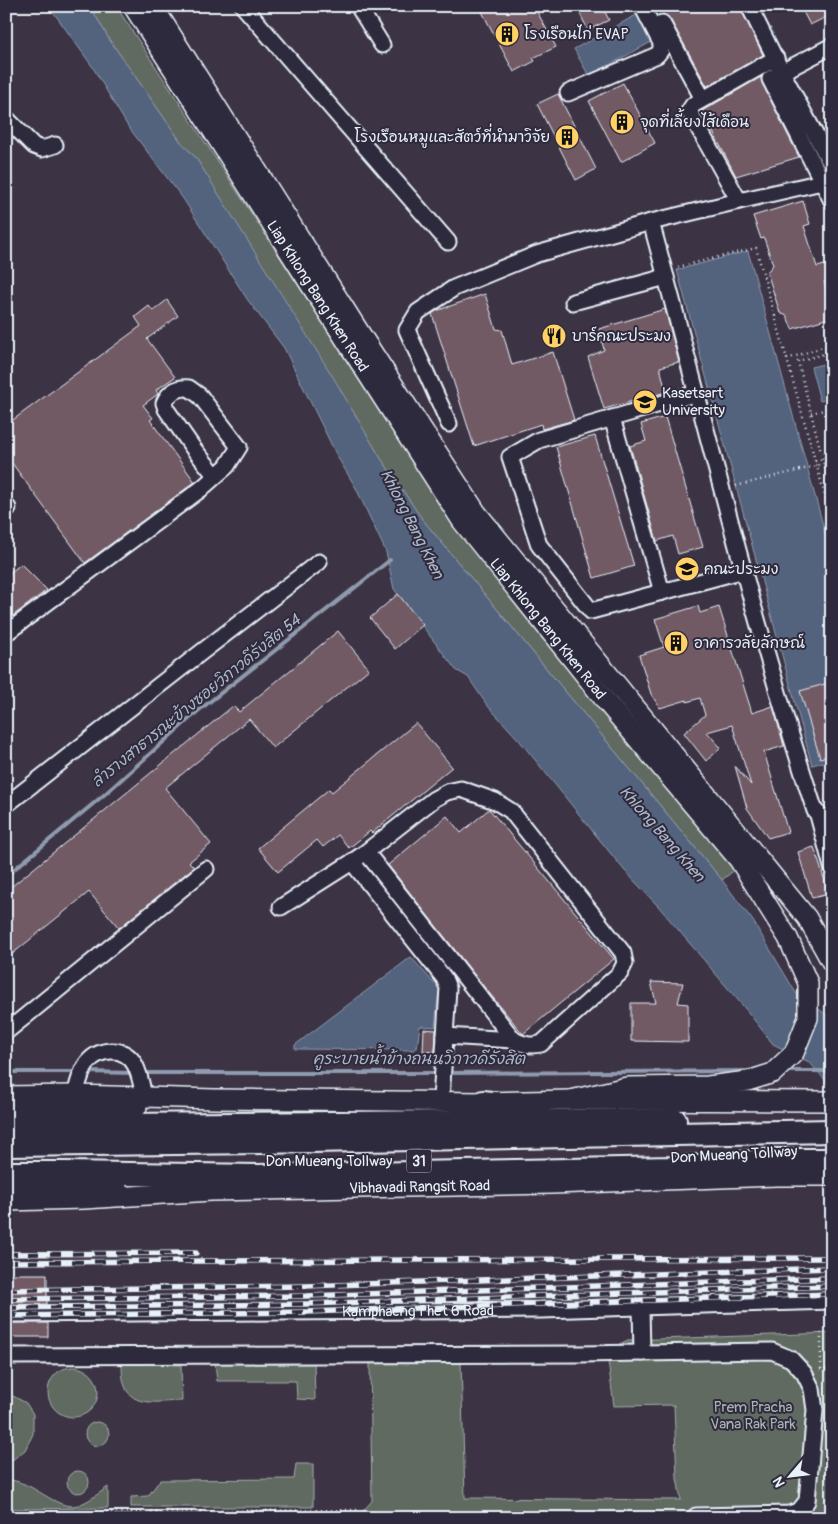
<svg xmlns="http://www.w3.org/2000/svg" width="838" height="1524" font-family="Pangolin,'Playpen Sans Thai',sans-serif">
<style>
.green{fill:#616b60;stroke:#a4aeac}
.water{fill:#53627d;stroke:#8f9bae}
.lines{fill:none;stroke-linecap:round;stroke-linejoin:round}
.stream{stroke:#8f9bae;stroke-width:4}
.building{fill:#725a65;stroke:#e8f1f8}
.minor-casing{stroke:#e8f1f8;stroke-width:19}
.major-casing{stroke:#e8f1f8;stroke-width:22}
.highway-casing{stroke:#e8f1f8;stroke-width:26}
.path{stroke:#e8f1f8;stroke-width:2.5;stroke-dasharray:1 4;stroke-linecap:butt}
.minor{stroke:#2f2a3d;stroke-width:15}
.major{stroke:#2f2a3d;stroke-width:19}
.highway{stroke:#2f2a3d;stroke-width:22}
.rail-casing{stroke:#e8f1f8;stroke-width:5.5}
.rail{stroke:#2f2a3d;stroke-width:4;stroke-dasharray:11;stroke-linecap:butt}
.path-bridge{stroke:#e8f1f8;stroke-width:2.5;stroke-dasharray:1 4;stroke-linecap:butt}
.labels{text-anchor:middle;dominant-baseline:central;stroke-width:4;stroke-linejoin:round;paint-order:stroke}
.shield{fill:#2f2a3d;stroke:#b0b5c0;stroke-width:1}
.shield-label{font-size:14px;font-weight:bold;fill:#e8f1f8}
.poi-label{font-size:15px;fill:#e8f1f8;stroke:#2f2a3d;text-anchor:start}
.street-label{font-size:15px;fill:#e8f1f8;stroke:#2f2a3d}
.park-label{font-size:15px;fill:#abb5b4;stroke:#2f2a3d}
.water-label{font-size:16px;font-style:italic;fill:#acb8c7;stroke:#2f2a3d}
</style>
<rect width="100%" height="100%" fill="#3c3445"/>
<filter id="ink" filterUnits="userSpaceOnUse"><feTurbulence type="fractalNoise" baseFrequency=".02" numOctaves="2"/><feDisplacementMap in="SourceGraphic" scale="10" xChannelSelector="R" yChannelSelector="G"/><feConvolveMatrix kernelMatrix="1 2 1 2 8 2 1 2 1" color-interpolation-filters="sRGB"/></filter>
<g filter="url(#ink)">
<path class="green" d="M90 6H116L400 441 737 868 722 880 422 519 380 457 196 158 181 142 109 39Z
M832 1333V1518H6V1515L361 1513 372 1501 370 1362H461L465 1498 681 1500 677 1478 674 1405 614 1406 608 1361 611 1348 628 1340Z
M314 1361 315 1400 297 1399 296 1381H217L215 1363Z
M122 1363 181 1365 182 1401C148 1402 121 1410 122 1363Z
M48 1392a25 25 0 1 1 50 0a25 25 0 1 1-50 0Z
M13 1396 26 1403 33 1414V1434L25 1450 6 1465V1397Z
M85 1434a12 12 0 1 1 24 0a12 12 0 1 1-24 0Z
M296 1464H313V1507H131V1497L148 1496 160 1480 294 1479Z
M67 1482a11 11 0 1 1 22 0a11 11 0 1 1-22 0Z
M6 1480C32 1479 57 1512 78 1505 88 1502 99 1493 108 1487V1508L6 1509Z"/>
<path class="water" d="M49 6H90L109 39 181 142 196 158 333 377 380 457 422 519 722 880 753 921 796 993 830 1017 832 1020V1091L826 1081 809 1062 773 1044 748 1012 658 906 624 870 519 740 487 705 468 677 456 670 394 589 386 552 356 488 337 456 284 348 247 299 184 200 127 125 92 66Z
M638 14 653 41 589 76 574 49Z
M748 251 832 558V760L812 765 677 270Z
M832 362V398L820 401 811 367Z
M411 957 439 989 435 1027 420 1026 417 1048 413 1050 295 1049V1045Z"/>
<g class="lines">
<path class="stream" d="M6 876 105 794 198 711 390 560
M786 1071H832
M6 1072H79
M86 1072 134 1073
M141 1073H439
M446 1073 751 1071"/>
</g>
<path class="building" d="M479 6H534L556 47 533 58 535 61 514 72Z
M576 6H602L609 20 588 30Z
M659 6H740L763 55 707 86 670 19 663 14Z
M800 6H832V14L810 25Z
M761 77 762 83 799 157 736 176 702 111Z
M623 83 655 143 621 162 589 101Z
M558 94 596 169 576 180 537 104Z
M803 201 810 224 804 226 817 267 832 263V280L824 282 832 307V317L792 329 787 316 780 313 767 272 773 265 764 238 761 239 753 216Z
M485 294 496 329 502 330 512 365 553 352 574 420 542 429 541 424 474 446 432 314 436 311Z
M167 300 178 316 147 339 175 377 156 390 158 394 143 405 153 418 150 420 195 482 85 563 6 455V425L141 326 135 317 149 306 153 311Z
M665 309 679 362 660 367 666 392 604 409 588 357 604 350 599 329Z
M665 417 703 547 678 554 673 536 657 541 630 446 646 441 641 424Z
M595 436 634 566 594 578 556 447Z
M21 564 47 590 6 621V576Z
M398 594 423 625 395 649 370 618Z
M698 606 700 613 719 607 752 713 773 706 784 746 764 752 788 832 768 838 747 808 735 766 751 785 732 725 707 732 721 748 706 761 684 733 705 715 700 698 687 702V700L660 708 651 694 639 655 664 647 655 619Z
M338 631 369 669 273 748 249 719 165 788 211 844 189 862 194 867 119 928 89 892 6 959V891L233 706 239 712Z
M832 682V755L820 758 800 691Z
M416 723 452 767 372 833 370 831 349 848 338 835 323 847 317 840 278 872 258 848 329 789 332 792Z
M489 809 614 959 523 1034 480 982 388 865 447 816 461 833Z
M814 847 829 894 812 898 798 852Z
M651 982 683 983 678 1003 688 1004V1042L631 1041V1003H656Z
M424 1029 436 1030 435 1052 423 1051Z
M6 1274H47V1304L6 1305Z
M6 1323H48V1337H6Z"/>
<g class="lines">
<defs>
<g id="minor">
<path d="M243 6 448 242"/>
<path d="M358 6 382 45"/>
<path d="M749 6 782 72 832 46"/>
<path d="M662 23 703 99"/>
<path d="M568 93 657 55 661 50V43L642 6"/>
<path d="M6 118 34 146 42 149 55 145"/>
<path d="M832 166 782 72 770 79 832 201"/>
<path d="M739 201 689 111 693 105 776 58"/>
<path d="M651 222C705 419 751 617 815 811L823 817 832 818"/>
<path d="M573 302 666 277"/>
<path d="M697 393 539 440 510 457 539 545 591 611 744 570"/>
<path d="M612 418 662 592"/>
<path d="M449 424 407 330 418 312 454 288 537 254 651 222 739 201 822 182 832 176"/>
<path d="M6 510 8 508"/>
<path d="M6 633 201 489 227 466 239 447 200 396 189 388C177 387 169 392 164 403L166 409 193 448 215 475"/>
<path d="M6 805 203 651 319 562"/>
<path d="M818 815 832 867"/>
<path d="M366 852 434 799 447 792 461 789 495 801 511 811 623 953 625 963 620 973 541 1044C530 1046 524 1045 514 1040L366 852 352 862 444 978 448 988 441 1101"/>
<path d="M281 907 352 862"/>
<path d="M6 1032 206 869"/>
<path d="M445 1036 514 1040"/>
<path d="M75 1095C78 1084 81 1071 88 1062 94 1055 103 1051 112 1051 137 1051 140 1077 144 1097"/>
<path d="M641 1307 642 1353"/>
<path id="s1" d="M6 1314 541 1310 832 1301"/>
<path d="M6 1356 579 1354 772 1351 791 1359 804 1373 812 1389 815 1410 807 1501 799 1511 789 1514 696 1516"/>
</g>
<g id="major">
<path id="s2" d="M133 6 352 350 462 521 608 704 739 860 788 938 808 983V1018L794 1053 773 1073 748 1081 708 1086 627 1087 571 1100"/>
<path d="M153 6 365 341 476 512 807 918 832 963"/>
<path d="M6 1096 75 1095 214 1099 483 1102 571 1100 832 1101"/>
<path d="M6 1113H74L137 1107"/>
<path d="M6 1187 80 1185 117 1187"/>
<path id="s3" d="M6 1201 84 1199 211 1191 552 1184 777 1176H832"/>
</g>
<path id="highway" d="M483 1102 539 1109
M6 1126 675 1120
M6 1145 261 1142 832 1131
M6 1173H65L258 1176 674 1168 776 1160H832"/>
</defs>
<use href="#minor" class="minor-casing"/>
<use href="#major" class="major-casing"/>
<use href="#highway" class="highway-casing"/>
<path class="path" d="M678 267 756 248 832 521
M832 352 798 361 832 496
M787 359 832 344
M811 413 832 408
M815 461 832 457
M736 486 832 462
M6 1237H8
M820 1369H832
M821 1369V1330
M6 1513 359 1510"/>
<use href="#minor" class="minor"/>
<use href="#major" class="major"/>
<use href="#highway" class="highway"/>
<defs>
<path id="rail" d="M6 1254 196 1253
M6 1262 832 1258
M6 1290 305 1286 832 1268
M6 1299 306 1296 832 1278
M6 1308 306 1304 832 1286
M6 1316 306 1312 832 1294"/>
</defs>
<use href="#rail" class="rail-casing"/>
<use href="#rail" class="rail"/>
<path class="path-bridge" d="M6 1068 8 1274"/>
</g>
</g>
<defs>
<symbol id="building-disc" viewBox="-11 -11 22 22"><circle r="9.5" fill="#ffd166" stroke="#2f2a3d"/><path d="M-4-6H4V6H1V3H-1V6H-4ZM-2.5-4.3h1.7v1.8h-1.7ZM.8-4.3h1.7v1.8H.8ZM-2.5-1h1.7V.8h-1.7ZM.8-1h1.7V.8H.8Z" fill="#111"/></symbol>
<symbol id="restaurant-disc" viewBox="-11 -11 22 22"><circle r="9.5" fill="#ffd166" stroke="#2f2a3d"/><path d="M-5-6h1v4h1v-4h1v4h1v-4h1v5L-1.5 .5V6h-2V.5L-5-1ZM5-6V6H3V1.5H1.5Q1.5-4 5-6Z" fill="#111"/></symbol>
<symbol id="university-disc" viewBox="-11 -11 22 22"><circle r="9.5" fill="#ffd166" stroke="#2f2a3d"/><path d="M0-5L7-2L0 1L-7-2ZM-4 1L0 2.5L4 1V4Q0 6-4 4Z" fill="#111"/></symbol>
</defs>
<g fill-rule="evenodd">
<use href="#building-disc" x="493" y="20" width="28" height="28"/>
<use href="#building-disc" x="608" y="108" width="28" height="28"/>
<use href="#building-disc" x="553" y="123" width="28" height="28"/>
<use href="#restaurant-disc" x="540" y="322" width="28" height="28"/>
<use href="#university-disc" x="631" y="388" width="28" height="28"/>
<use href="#university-disc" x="673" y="555" width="28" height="28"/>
<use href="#building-disc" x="662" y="629" width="28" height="28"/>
</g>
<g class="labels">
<rect class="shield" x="406.5" y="1149.5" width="25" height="23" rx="4"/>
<g class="shield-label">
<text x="419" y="1161">31</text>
</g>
<g class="poi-label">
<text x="524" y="34">โรงเรือนไก่ EVAP</text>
<text x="640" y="122">จุดที่เลี้ยงไส้เดือน</text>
<text x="550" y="137" text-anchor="end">โรงเรือนหมูและสัตว์ที่นำมาวิจัย</text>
<text x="572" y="336">บาร์คณะประมง</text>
<text x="662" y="393">Kasetsart<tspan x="662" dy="17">University</tspan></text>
<text x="704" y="569">คณะประมง</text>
<text x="694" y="643">อาคารวลัยลักษณ์</text>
</g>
<g class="street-label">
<text stroke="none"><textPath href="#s2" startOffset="344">Liap Khlong Bang Khen Road</textPath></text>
<text stroke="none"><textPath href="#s2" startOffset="749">Liap Khlong Bang Khen Road</textPath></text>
<text transform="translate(734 1155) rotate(-3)">Don Mueang Tollway</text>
<text x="329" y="1161">Don Mueang Tollway</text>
<text stroke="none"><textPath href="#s3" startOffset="414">Vibhavadi Rangsit Road</textPath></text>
<text stroke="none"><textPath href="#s1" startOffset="412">Kamphaeng Phet 6 Road</textPath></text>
</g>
<g class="park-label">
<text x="753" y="1407">Prem Pracha<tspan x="753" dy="17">Vana Rak Park</tspan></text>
</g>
<g class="water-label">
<text transform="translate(412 524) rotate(63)">Khlong Bang Khen</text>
<text transform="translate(196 701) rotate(-39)">ลำรางสาธารณะข้างซอยวิภาวดีรังสิต 54</text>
<text transform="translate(662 834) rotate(49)">Khlong Bang Khen</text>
<text x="419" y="1059">คูระบายน้ำข้างถนนวิภาวดีรังสิต</text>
</g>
</g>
<rect width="838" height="1524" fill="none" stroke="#2f2a3d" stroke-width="25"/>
<rect x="12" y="12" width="813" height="1499" fill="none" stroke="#e8f1f8" stroke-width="2" filter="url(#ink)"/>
<g transform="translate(790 1476) rotate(242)" stroke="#2f2a3d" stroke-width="4" paint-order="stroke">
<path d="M0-4L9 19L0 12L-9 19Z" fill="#e8f1f8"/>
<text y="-8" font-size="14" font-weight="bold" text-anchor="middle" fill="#e8f1f8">N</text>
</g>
</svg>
